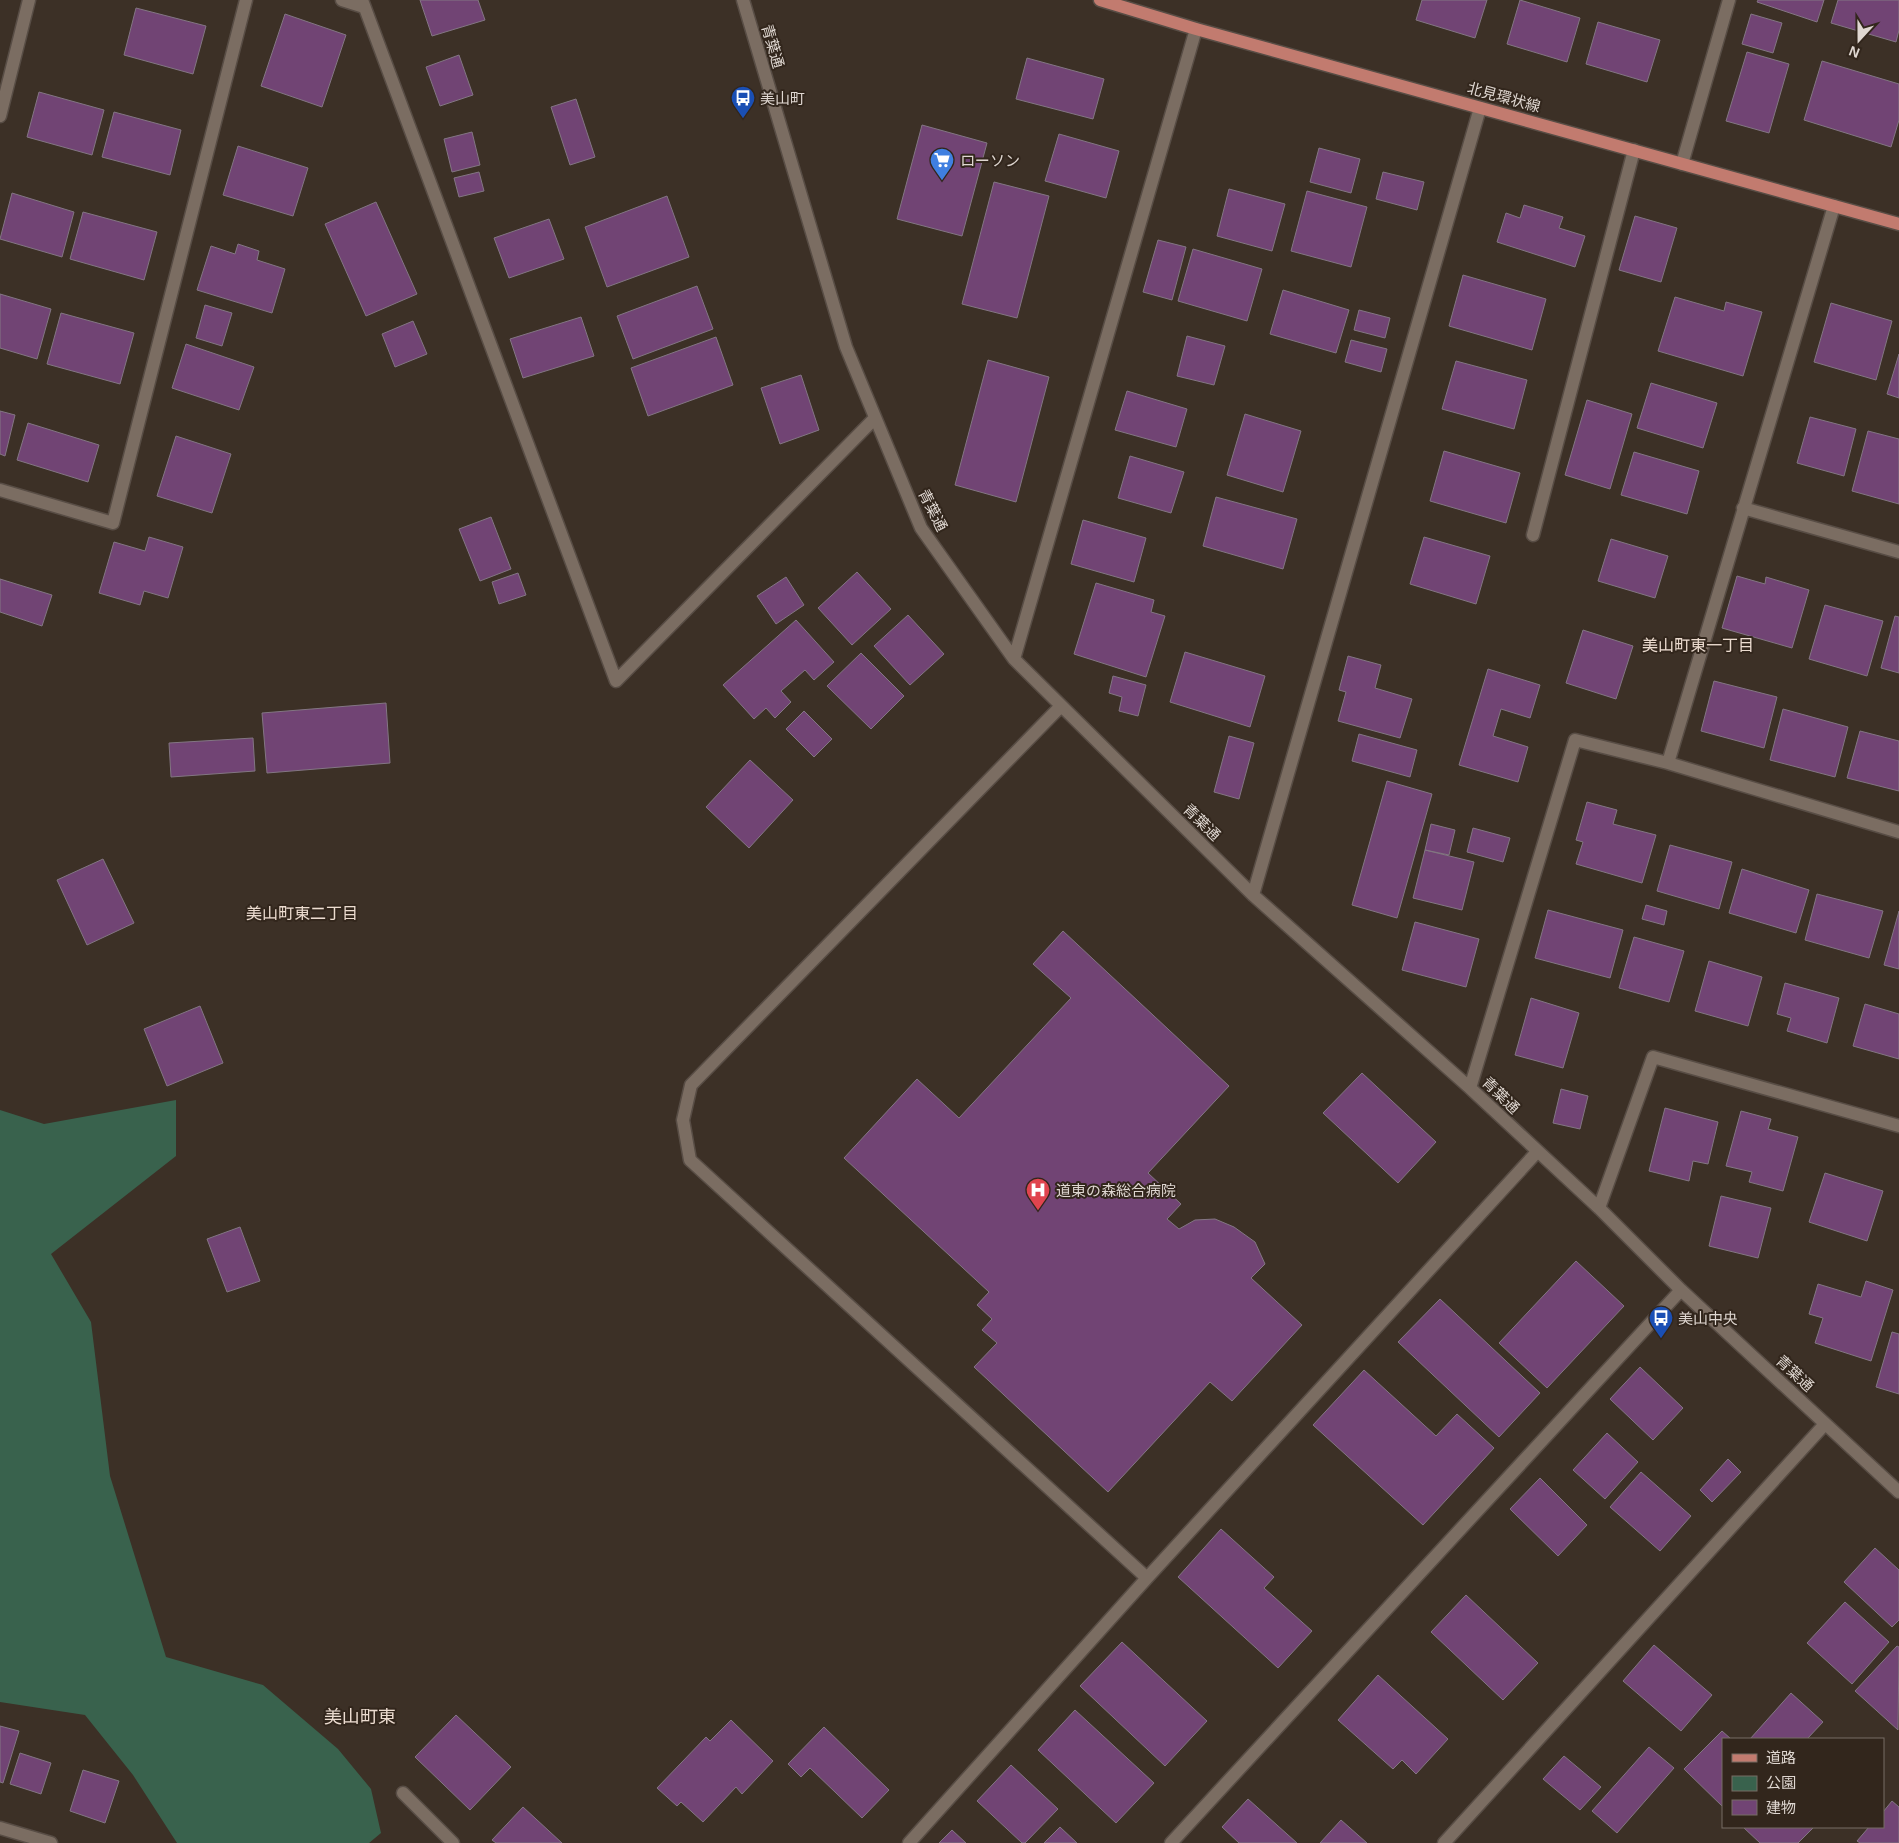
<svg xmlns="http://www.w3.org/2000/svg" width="1899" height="1843" font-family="Helvetica,'Noto Sans JP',sans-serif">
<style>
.green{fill:#39624d}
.building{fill:#714474;stroke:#837683}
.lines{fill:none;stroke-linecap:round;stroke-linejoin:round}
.minor-casing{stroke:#584d45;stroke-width:15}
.major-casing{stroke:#584d45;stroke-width:15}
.minor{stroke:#7b6d62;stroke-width:12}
.major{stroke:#c27b6f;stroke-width:12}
.labels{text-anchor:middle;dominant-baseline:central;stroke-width:4;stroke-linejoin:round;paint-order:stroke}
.street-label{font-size:15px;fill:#dfd7d1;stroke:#32261c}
.poi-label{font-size:15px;fill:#dfd7d1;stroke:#32261c;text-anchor:start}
.neighbourhood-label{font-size:16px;fill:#ecdcd0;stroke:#32261c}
.quarter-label{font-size:18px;fill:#ecdcd0;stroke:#32261c}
</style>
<rect width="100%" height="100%" fill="#3c3026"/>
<path class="green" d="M176 1100V1156L51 1254 91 1322 110 1476 166 1657 263 1685 338 1749 371 1789 381 1833 369 1843H177L133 1775 85 1715 0 1702V1110L44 1124Z"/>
<path class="building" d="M420 0H478L485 20 432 36Z
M1422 0H1487L1475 38 1416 20Z
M1520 0 1580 18 1567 62 1507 44Z
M1758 0H1824L1817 22 1757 2Z
M1838 0H1899V30L1896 42 1831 23Z
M136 8 206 26 193 74 124 55Z
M285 14 346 35 322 107 261 86Z
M1751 14 1782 23 1773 53 1742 44Z
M1598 22 1660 40 1647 82 1586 64Z
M1747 52 1789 64 1769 133 1726 121Z
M459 55 473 95 440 106 426 67Z
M1027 58 1104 79 1093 119 1016 99Z
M1822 61 1899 84V120L1891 147 1804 120Z
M39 92 104 110 92 155 27 137Z
M576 99 595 157 570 165 551 107Z
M114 112 181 130 170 175 102 157Z
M922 125 987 143 962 236 897 219Z
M472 132 480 165 452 172 444 139Z
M1059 134 1119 151 1106 198 1045 181Z
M238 146 308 168 293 216 223 195Z
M1319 148 1360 159 1351 193 1310 182Z
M479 172 484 191 459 197 454 178Z
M1383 172 1424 182 1417 210 1376 199Z
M994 182 1049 196 1017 318 962 304Z
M1229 189 1285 204 1272 251 1217 236Z
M1307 191 1367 207 1351 267 1291 251Z
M12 193 74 212 62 257 0 239Z
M667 196 689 257 607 287 585 227Z
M376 202 417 294 366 316 325 224Z
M1524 205 1563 217 1559 228 1585 236 1575 267 1497 242 1506 213 1520 218Z
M83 212 157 232 144 280 70 259Z
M1635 216 1677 228 1661 282 1619 270Z
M549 219 564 259 509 278 494 238Z
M1158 240 1186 247 1172 300 1143 292Z
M238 244 259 251 257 260 285 269 272 313 197 290 211 246 235 254Z
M1193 249 1262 269 1247 321 1178 301Z
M1463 275 1546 299 1532 350 1449 326Z
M697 286 713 329 633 359 617 316Z
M1283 290 1349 310 1336 353 1270 334Z
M0 294 51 309 37 359 0 348Z
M1675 297 1724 311 1726 302 1762 312 1743 376 1658 351Z
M1831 303 1892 321 1876 380 1814 362Z
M205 305 232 313 222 346 196 338Z
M1359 310 1390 318 1385 338 1354 330Z
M61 313 134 333 120 384 47 364Z
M581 317 594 356 523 378 510 339Z
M413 321 427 354 395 367 382 334Z
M1187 336 1225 346 1214 385 1177 376Z
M716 337 733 385 648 416 631 368Z
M1351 340 1387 349 1381 372 1345 362Z
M186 344 254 367 239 410 172 388Z
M1899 354V398L1887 394Z
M988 360 1049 377 1016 502 955 485Z
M1456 361 1527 380 1514 429 1442 409Z
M801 375 819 430 780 444 761 388Z
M1651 383 1717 403 1703 448 1637 428Z
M1127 391 1187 409 1176 447 1115 430Z
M1587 400 1632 414 1610 489 1565 475Z
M0 411 15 415 5 456 0 454Z
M1245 414 1301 431 1283 492 1227 475Z
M1810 417 1856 429 1844 476 1797 463Z
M28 423 99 445 88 482 17 460Z
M1868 431 1899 439V504L1852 491Z
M176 436 231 454 212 513 157 496Z
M1444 451 1520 473 1506 523 1430 501Z
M1634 452 1699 471 1687 514 1621 495Z
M1130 456 1184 472 1171 513 1118 498Z
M1216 497 1297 519 1283 569 1203 546Z
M491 517 511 569 480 581 459 529Z
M1083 520 1146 538 1134 582 1071 564Z
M149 537 183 547 168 598 144 591 140 605 99 593 114 542 145 551Z
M1424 537 1490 556 1476 604 1410 584Z
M1611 539 1668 556 1655 598 1598 581Z
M857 572 891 609 852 645 818 608Z
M518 573 526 595 499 604 492 582Z
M1737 576 1765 584 1766 577 1809 590 1792 648 1722 628Z
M786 577 804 605 776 624 757 596Z
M0 579 52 595 42 626 0 612Z
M1096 583 1154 600 1151 612 1165 616 1146 677 1074 654Z
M1825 605 1883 621 1867 676 1809 659Z
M908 615 944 654 910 685 874 646Z
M1895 616 1899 617V673L1881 668Z
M796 620 834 662 814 680 805 670 781 691 791 702 775 718 766 708 754 719 723 685Z
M1583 630 1633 646 1616 699 1566 683Z
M1185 652 1265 676 1250 727 1170 702Z
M861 653 904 696 871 729 827 686Z
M1348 656 1381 665 1375 688 1412 699 1400 738 1338 721 1346 692 1339 690Z
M1488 669 1540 685 1530 718 1501 709 1493 736 1528 747 1518 782 1459 765Z
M1113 676 1146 685 1138 716 1119 711 1122 697 1109 693Z
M1714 681 1777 697 1764 748 1701 731Z
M386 703 390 763 267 773 262 713Z
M1783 709 1848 727 1835 777 1770 760Z
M804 711 832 739 814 757 786 729Z
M1860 731 1899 741V791L1847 778Z
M1359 734 1417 750 1410 777 1352 761Z
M1229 736 1254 743 1239 799 1214 792Z
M253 738 255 771 171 777 169 743Z
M750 760 793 800 749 848 706 807Z
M1387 781 1432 794 1397 918 1352 905Z
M1587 802 1617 810 1613 824 1656 835 1642 883 1576 864 1583 842 1576 840Z
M1431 824 1455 830 1449 855 1425 850Z
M1473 828 1510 838 1503 862 1467 852Z
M1670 845 1732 862 1719 909 1657 891Z
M1425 850 1474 862 1462 910 1413 898Z
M103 859 134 923 87 945 57 880Z
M1742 869 1809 890 1796 933 1729 913Z
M1817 894 1883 911 1869 958 1805 940Z
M1646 905 1667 911 1664 925 1642 919Z
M1548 910 1623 930 1610 978 1535 958Z
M1899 911V969L1884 965Z
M1415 922 1479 939 1466 987 1402 970Z
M1063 931 1229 1086 1148 1173 1181 1204 1167 1219 1179 1229 1195 1220 1215 1219 1234 1227 1255 1242 1265 1264 1251 1278 1302 1325 1232 1401 1210 1382 1108 1492 974 1367 997 1343 982 1330 992 1319 977 1305 989 1292 844 1158 917 1079 959 1118 1071 998 1033 964Z
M1634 937 1684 951 1669 1002 1619 988Z
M1709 961 1762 977 1748 1026 1695 1011Z
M1785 983 1839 998 1827 1043 1787 1031 1791 1018 1777 1014Z
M1531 998 1579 1013 1563 1068 1515 1055Z
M1865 1004 1899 1014V1059L1853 1046Z
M200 1006 223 1063 167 1086 144 1029Z
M1362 1073 1436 1142 1398 1183 1323 1113Z
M1561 1089 1588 1096 1580 1129 1553 1123Z
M1665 1108 1718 1122 1708 1164 1693 1161 1689 1181 1649 1171Z
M1741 1111 1771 1119 1768 1129 1798 1137 1783 1191 1749 1182 1752 1172 1726 1166Z
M1825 1173 1883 1191 1867 1241 1809 1222Z
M1721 1196 1771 1208 1758 1258 1709 1246Z
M240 1227 260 1281 227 1292 207 1239Z
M1576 1261 1624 1306 1547 1388 1499 1343Z
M1866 1281 1893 1290 1871 1361 1815 1343 1823 1318 1809 1314 1818 1284 1861 1297Z
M1440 1299 1540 1393 1499 1437 1398 1342Z
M1892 1332 1899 1334V1394L1876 1387Z
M1640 1367 1683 1408 1653 1440 1610 1399Z
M1364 1370 1436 1436 1457 1414 1494 1448 1423 1525 1313 1425Z
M1607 1433 1638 1462 1605 1499 1573 1470Z
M1728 1459 1741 1472 1712 1502 1700 1490Z
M1641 1472 1691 1516 1660 1551 1610 1507Z
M1540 1478 1587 1525 1558 1556 1510 1509Z
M1221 1529 1274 1577 1264 1588 1312 1631 1278 1668 1178 1577Z
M1875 1548 1899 1570V1620L1892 1627 1844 1582Z
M1466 1595 1538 1663 1503 1700 1431 1632Z
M1845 1602 1889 1642 1852 1684 1807 1643Z
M1122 1642 1207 1721 1165 1766 1080 1686Z
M1654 1645 1712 1695 1681 1731 1623 1681Z
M1897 1646 1899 1647 1898 1730 1855 1691Z
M1378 1675 1448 1739 1416 1774 1402 1760 1393 1769 1338 1720Z
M1791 1693 1823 1722 1807 1739H1750Z
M1075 1710 1154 1783 1116 1823 1038 1750Z
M456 1715 511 1767 470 1810 415 1757Z
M731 1720 773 1761 742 1794 736 1787 703 1822 681 1802 677 1806 657 1788 706 1737 710 1741Z
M0 1726 19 1731 3 1783 0 1782Z
M824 1727 889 1790 862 1818 810 1768 801 1777 788 1764Z
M1722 1731 1731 1739H1723V1807L1684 1769Z
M1649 1747 1674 1768 1617 1833 1592 1811Z
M20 1753 51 1763 41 1794 10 1784Z
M1564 1756 1601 1787 1580 1810 1543 1779Z
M1011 1765 1058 1809 1025 1843H1022L977 1801Z
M83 1770 119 1781 105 1823 70 1811Z
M1248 1799 1297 1843H1239L1222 1827Z
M1892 1801 1899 1807V1843H1860L1857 1841 1869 1827H1883V1812Z
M523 1807 562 1843H496L492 1840Z
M1341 1820 1367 1843H1320Z
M1060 1827 1077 1843H1044Z
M1743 1827H1814L1798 1843H1760Z
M952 1830 966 1843H939Z"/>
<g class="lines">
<defs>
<path id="minor" d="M342 0 364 7
M362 0 616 681 875 418
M743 0 846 347 921 528 1014 659 1253 895 1470 1088 1599 1208 1681 1290 1899 1492
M0 116 29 0
M1682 164 1729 0
M0 490 113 523 246 0
M1743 508 1899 552
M1533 535 1634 150
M1014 659 1196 29
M1061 706 691 1085 683 1120 690 1160 1147 1578
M1668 763 1834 206
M1253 895 1480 108
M1470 1088 1575 740 1668 763 1899 832
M1599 1208 1653 1057 1899 1126
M403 1793 453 1843
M0 1828 51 1843
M909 1843 1147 1578 1537 1152
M1171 1843 1681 1290
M1444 1843 1825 1424"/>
<path id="major" d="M1100 0 1196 29 1899 224"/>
</defs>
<use href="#minor" class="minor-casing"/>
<use href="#major" class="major-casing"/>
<use href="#minor" class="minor"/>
<use href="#major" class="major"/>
</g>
<defs>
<symbol id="bus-pin" viewBox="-11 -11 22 30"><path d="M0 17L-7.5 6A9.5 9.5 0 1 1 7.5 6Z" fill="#1a4fb4" stroke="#32261c"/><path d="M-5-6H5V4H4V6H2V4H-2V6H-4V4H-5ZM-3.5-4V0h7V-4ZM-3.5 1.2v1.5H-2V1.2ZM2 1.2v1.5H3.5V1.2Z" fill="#fff"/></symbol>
<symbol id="supermarket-pin" viewBox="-11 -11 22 30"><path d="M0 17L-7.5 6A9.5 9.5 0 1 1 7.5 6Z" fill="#3f7fe0" stroke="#32261c"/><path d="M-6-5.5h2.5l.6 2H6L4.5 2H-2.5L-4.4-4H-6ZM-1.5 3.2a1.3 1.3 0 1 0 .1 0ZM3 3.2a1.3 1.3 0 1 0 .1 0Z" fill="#fff"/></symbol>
<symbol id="hospital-pin" viewBox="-11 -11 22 30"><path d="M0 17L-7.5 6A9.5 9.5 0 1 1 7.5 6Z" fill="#e0444e" stroke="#32261c"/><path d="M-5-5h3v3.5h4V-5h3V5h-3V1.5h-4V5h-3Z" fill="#fff"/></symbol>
</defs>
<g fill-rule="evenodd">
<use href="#bus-pin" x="729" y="84" width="28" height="38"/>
<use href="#supermarket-pin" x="928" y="146" width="28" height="38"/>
<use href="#hospital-pin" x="1024" y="1176" width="28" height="38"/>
<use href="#bus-pin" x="1647" y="1304" width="28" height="38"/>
</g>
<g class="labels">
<g class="street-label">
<text transform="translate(773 46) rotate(74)">青葉通</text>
<text transform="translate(1504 97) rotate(15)">北見環状線</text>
<text transform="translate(933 510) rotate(63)">青葉通</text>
<text transform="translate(1202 822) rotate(44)">青葉通</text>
<text transform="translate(1501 1095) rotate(44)">青葉通</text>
<text transform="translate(1795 1373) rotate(43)">青葉通</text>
</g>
<g class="poi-label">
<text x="760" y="98">美山町</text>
<text x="960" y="160">ローソン</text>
<text x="1056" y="1190">道東の森総合病院</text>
<text x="1678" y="1318">美山中央</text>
</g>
<g class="neighbourhood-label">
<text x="1698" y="645">美山町東一丁目</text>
<text x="302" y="913">美山町東二丁目</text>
</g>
<g class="quarter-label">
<text x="360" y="1717">美山町東</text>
</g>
</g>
<rect x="1722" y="1738" width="162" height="90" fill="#32261c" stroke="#776d64"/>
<rect x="1732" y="1754" width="25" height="8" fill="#c27b6f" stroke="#776d64"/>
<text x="1766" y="1763" font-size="15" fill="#dfd7d1">道路</text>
<rect x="1732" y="1776" width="25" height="15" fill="#39624d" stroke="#776d64"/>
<text x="1766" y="1788" font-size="15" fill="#dfd7d1">公園</text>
<rect x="1732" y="1800" width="25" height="15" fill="#714474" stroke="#776d64"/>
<text x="1766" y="1813" font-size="15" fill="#dfd7d1">建物</text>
<g transform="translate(1859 40) rotate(201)" stroke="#32261c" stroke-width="4" paint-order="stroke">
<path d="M0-4L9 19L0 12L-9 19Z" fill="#dfd7d1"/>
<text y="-8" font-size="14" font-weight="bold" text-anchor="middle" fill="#dfd7d1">N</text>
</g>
</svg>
